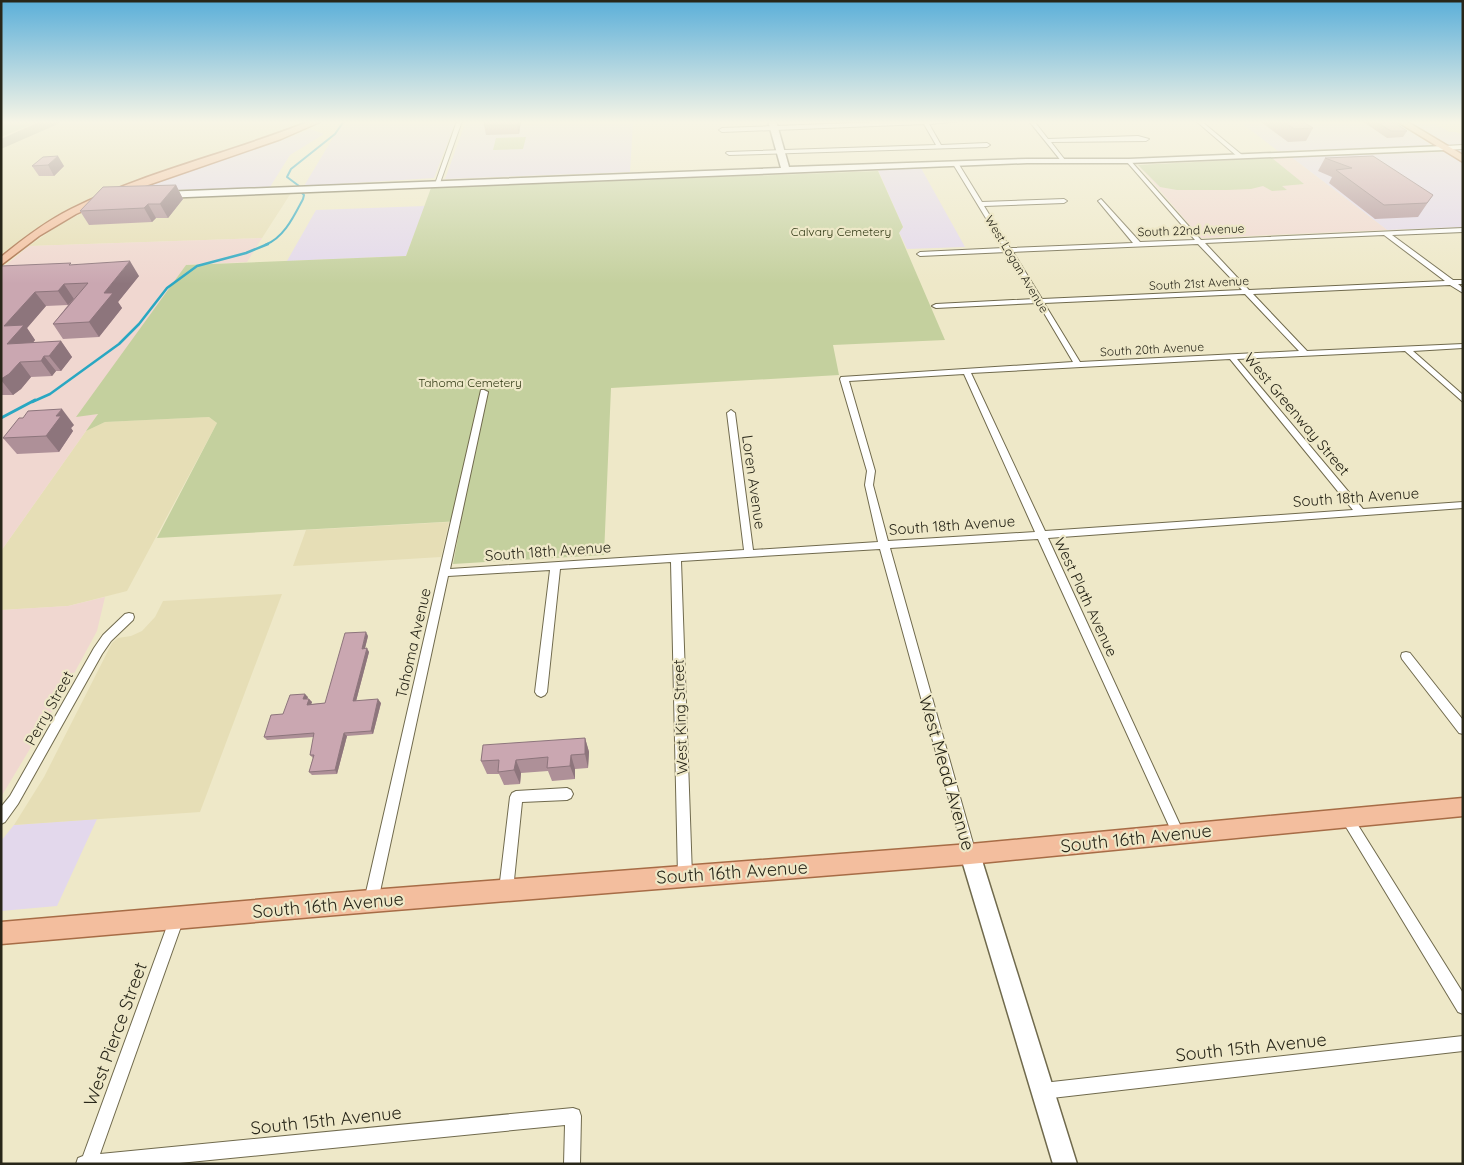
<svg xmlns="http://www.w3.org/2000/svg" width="1464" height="1165" font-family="Quicksand,sans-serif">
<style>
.commercial{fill:#e3d8ec}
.built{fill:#e6deb6}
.education{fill:#f0d7d0}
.green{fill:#c4d09e}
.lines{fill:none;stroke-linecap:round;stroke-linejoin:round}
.stream-far2{stroke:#29a7c2;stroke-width:2}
.stream-far1{stroke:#29a7c2;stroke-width:2.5}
.stream{stroke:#29a7c2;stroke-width:3}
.taxiway{fill:#b0ab91;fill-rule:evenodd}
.street-casing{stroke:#706a4d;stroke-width:2}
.secondary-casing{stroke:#706a4d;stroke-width:3}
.primary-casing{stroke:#a76c46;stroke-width:3}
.street{fill:#fff;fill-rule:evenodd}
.secondary{fill:#fff;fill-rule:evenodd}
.primary{fill:#f3be9e;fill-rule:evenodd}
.wall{fill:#ae9098}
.shaded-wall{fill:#8d757c}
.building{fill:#caa7b1;stroke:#8d757c}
.labels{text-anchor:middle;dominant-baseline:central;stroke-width:4.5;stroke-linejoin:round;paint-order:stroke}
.far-street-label{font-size:12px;fill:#282619;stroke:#eee8c8}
.far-park-label{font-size:12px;fill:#313814;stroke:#eee8c8}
.street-label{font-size:15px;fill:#282619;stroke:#eee8c8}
.near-street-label{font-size:18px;fill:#282619;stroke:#eee8c8}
</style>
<rect width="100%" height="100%" fill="#eee8c8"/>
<path class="commercial" d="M343 121H456L434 178 304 186Z
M466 121H528L527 125 574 121H633L630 172 445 179Z
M1239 121H1394L1430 144 1427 146 1278 151Z
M1408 121H1431L1449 132H1456L1463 135V154Z
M310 129 324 134 290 155 270 187 143 191 140 187 277 142Z
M1444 152 1463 163V227L1387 230 1291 157Z
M921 168 965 247 907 249 899 232 903 227 878 170Z
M425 206 406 256 287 261 316 210Z
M97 819 57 906 1 911V841L14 825Z"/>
<path class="built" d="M1 121H310L268 138 163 170 101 194 45 224 1 254Z
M291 193 262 238 29 246 59 225 88 210 122 200Z
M209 417 217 423 127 591 68 606 1 610V551L86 431 105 422Z
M449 522 441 557 293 566 306 530Z
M282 594 200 812 14 825 44 777 112 643 118 638 131 636 142 631 155 617 163 601Z"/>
<path class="education" d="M1291 157 1387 230 1201 238 1138 165Z
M262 238 247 262 186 265 88 415 98 414 1 551V269L29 246Z
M105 597 97 631 64 692 1 797V610L68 606Z"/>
<path class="green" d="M1 121H40L1 137Z
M526 137 523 149 493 150 496 138Z
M1272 158 1304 184 1282 186 1287 190 1272 191 1263 186 1251 189 1227 190H1177L1160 187 1138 165Z
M878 171 903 227 899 233 945 340 833 345 839 375 611 388 604 555 453 564 461 521 157 538 217 423 209 417 105 422 86 431 98 414 76 417 186 265 406 256 431 188Z"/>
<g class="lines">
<path class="stream-far2" d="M299 186 287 177 291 169 335 134 344 121
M265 245C284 238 294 216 303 199L304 195 302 193"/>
<path class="stream-far1" d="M32 402 50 394 119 344 139 324 167 288 197 266 246 253 268 244"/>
<path class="stream" d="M1 418 35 400"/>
<path class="taxiway" d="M41 121H60L58 124 1 149V139Z"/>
<defs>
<path id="street" d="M457 121H462L440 183 435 184Z
M908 121H962L929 124 941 145 987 143 990 145 987 147 729 155 726 153 727 152 936 145 924 124 722 132 719 130 722 128Z
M1029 121H1034L1048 139 1138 136 1149 139 1146 141 1051 142 1065 160 1062 162Z
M1196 121H1201L1242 155V157H1238Z
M1463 145V149L1444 150 1441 148 1444 146Z
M1129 159 1201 240 1463 228V232L1392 235 1453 280H1463V284H1458L1463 288V293L1450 285 1253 294 1307 351 1463 344V348L1413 351 1463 395V402L1405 351 1237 359 1363 509 1463 502V508L1048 538 1182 829 1184 833 1182 837 1178 839 1174 837 1038 539 890 548 976 854 975 858 970 860 965 858 964 854 880 549 681 561 692 876 690 881 685 883 680 881 678 876 671 562 560 569 547 692 545 695 541 697 537 695 535 692 550 570 448 576 378 901 376 906 371 908 366 906 364 901 481 390H484L488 392 450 569 744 550 727 413 731 410 735 413 753 550 878 542 865 485 867 471 840 379 841 377 1073 362 1038 303 936 308 932 306 936 304 1035 299 1007 252 920 256 917 254 920 252 1004 248 953 164 958 163 982 202 1064 199 1067 201 1064 203 984 206 1010 248 1133 243 1099 202 1098 201 1101 199 1140 242 1195 240 1127 162 1126 161ZM1384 235 1445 281 1249 290 1205 243ZM1198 244 1242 290 1042 299 1013 252ZM1245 294 1299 351 1080 362 1044 303ZM1230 359 1353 510 1045 531 971 373ZM964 374 1035 532 888 541 873 485 875 471 849 381Z
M129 613 133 614 134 617 133 620 111 641 102 654 18 804 5 822 1 824V807L10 796 94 648 103 635 125 614Z
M1406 652 1410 653 1463 720V734L1459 733 1402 659 1401 656 1402 653Z
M567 788 571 790 573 794 571 798 567 800 522 802 513 890 511 895 506 897 501 895 499 890 510 797 512 793 516 791Z
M1347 812 1351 814 1463 993V1014L1458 1012 1343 822 1341 818 1343 814Z
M177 911 182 913 184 918 100 1154 573 1108 579 1110 581 1116 580 1164H564L565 1125 169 1164H76L78 1158 83 1156 170 918 172 913Z
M1463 1036V1051L1043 1099 1038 1096 1035 1091 1038 1086 1043 1083Z"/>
<path id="secondary" d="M768 121H776L789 167 1027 159H1129L1444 146 1448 148 1444 150 1129 163H1027L162 198 158 195 162 192 781 168Z
M970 845 977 847 980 854 1077 1164H1053L960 854 963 847Z"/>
<path id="primary" d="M310 121H322L281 139 116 196 76 214 39 236 1 265V257C23 239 45 222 71 209 147 171 231 153 310 121Z
M1396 121H1406L1463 155V162Z
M1463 798V816L970 864 371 912 1 944V922L371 890 970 844Z"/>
</defs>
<use href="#street" class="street-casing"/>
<use href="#secondary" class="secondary-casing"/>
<use href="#primary" class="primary-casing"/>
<use href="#street" class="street"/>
<use href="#secondary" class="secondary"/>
<use href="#primary" class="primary"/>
</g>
<path class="wall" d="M521 121 519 134 486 135 484 125Z
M1261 121H1302L1313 128 1306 141 1288 142 1261 122Z
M1362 121H1392L1407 131 1403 137 1387 138Z
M43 157 64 166 54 176H39L32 166Z
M1325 158 1433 195 1418 217 1375 219 1329 183 1332 177 1318 171Z
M176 185 183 199 168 218H156L152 222 89 225 80 211Z
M72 265 139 276 118 302 122 308 99 337 63 339 53 324 68 305 46 306 27 328 35 340 33 343 61 341 72 357 61 371H56L52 376 31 377 21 389 13 395H1V266Z
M74 425 71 428 73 431 59 452 17 454 3 438Z
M368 636 365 648 369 652 356 701 381 703 373 734 347 736 337 774 312 775 309 772 313 758 310 755 314 737 267 740 264 737 283 714 308 697 307 699H309L312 702 311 704 325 703Z
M585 738 589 752 588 768 575 769V779L552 781 548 771 521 773 520 784 504 785 499 774H487L481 761Z"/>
<path class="shaded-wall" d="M518 121H521L519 134 517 125Z
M58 156 64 166 54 176 48 165Z
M176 185 183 199 168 218 160 204Z
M148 204 156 218 152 222 144 208Z
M130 261 139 276 118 302 122 308 99 337 89 322 104 293Z
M64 284 74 299 68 305 58 291Z
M35 292 46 306 27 328 35 340 18 359 7 344 4 326Z
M61 341 72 357 61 371 49 356Z
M44 356 56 371 52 376 41 361Z
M20 362 31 377 21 389 13 395 1 380V379Z
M62 409 74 425 71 428 73 431 59 452 46 436 56 416Z
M366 632 368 636 364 652 362 649Z
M367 648 369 652 355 705 353 701Z
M305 694 308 697 306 703 303 699Z
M309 699 312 702 310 708 307 705Z
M378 699 381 703 373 734 371 731Z
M344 733 347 736 337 774 335 770Z
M585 738 589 752 588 768 585 754Z
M571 755 575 769V779L570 766Z
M516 760 521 773 520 784 514 770Z"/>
<path class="building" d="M485 121H518L517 125H484Z
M1283 121H1302L1313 128 1294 129Z
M1375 121H1392L1407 131H1391Z
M58 156 48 165 32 166 43 157Z
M1373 156 1433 195 1427 203 1384 205 1336 170 1352 168 1325 158Z
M176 185 160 204H148L144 208 80 211 103 187Z
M130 261 104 293H113L89 322 53 324 88 283 64 284 58 291 35 292 4 326 24 325 7 344 61 341 49 356H44L41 361 20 362 9 374 1 379V266L71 263 69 265Z
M62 409 56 416H61L46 436 3 438 19 418H23L28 411Z
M366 632 362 649 367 648 353 701 378 699 371 731 344 733 335 770 309 772 314 755H310L314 733 264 737 271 715 283 714 290 695 305 694 303 699H309L307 705 325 703 345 633Z
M585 738V754L571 755 570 766 547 768 548 757 516 760 514 770 498 772 499 760 481 761 483 745Z"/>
<linearGradient id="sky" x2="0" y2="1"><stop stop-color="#5bafd9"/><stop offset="0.43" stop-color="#f7f5e6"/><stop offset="1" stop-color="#f7f5e6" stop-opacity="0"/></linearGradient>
<rect width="1464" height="284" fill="url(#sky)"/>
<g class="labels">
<g class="far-street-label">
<text transform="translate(1191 230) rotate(-2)">South 22nd Avenue</text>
<text transform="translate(1017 264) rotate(59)">West Logan Avenue</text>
<text transform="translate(1199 283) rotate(-3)">South 21st Avenue</text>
<text transform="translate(1152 349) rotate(-3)">South 20th Avenue</text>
</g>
<g class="far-park-label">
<text x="841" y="231">Calvary Cemetery</text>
<text x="470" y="382">Tahoma Cemetery</text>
</g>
<g class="street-label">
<text transform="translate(1297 414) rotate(50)">West Greenway Street</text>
<text transform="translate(754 482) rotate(82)">Loren Avenue</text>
<text transform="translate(1356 497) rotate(-4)">South 18th Avenue</text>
<text transform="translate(952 525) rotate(-4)">South 18th Avenue</text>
<text transform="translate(548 551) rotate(-4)">South 18th Avenue</text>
<text transform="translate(1086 597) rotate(65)">West Plath Avenue</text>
<text transform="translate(413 643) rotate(-77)">Tahoma Avenue</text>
<text transform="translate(49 708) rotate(-61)">Perry Street</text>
<text transform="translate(680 717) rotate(-92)">West King Street</text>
</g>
<g class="near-street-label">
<text transform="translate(947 773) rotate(74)">West Mead Avenue</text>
<text transform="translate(1136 838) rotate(-6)">South 16th Avenue</text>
<text transform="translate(732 872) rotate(-4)">South 16th Avenue</text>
<text transform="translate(328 905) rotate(-5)">South 16th Avenue</text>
<text transform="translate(115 1034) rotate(-70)">West Pierce Street</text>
<text transform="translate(1251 1047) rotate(-6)">South 15th Avenue</text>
<text transform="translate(326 1120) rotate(-6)">South 15th Avenue</text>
</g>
</g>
<rect width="1464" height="1165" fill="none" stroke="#282619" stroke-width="5"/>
</svg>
